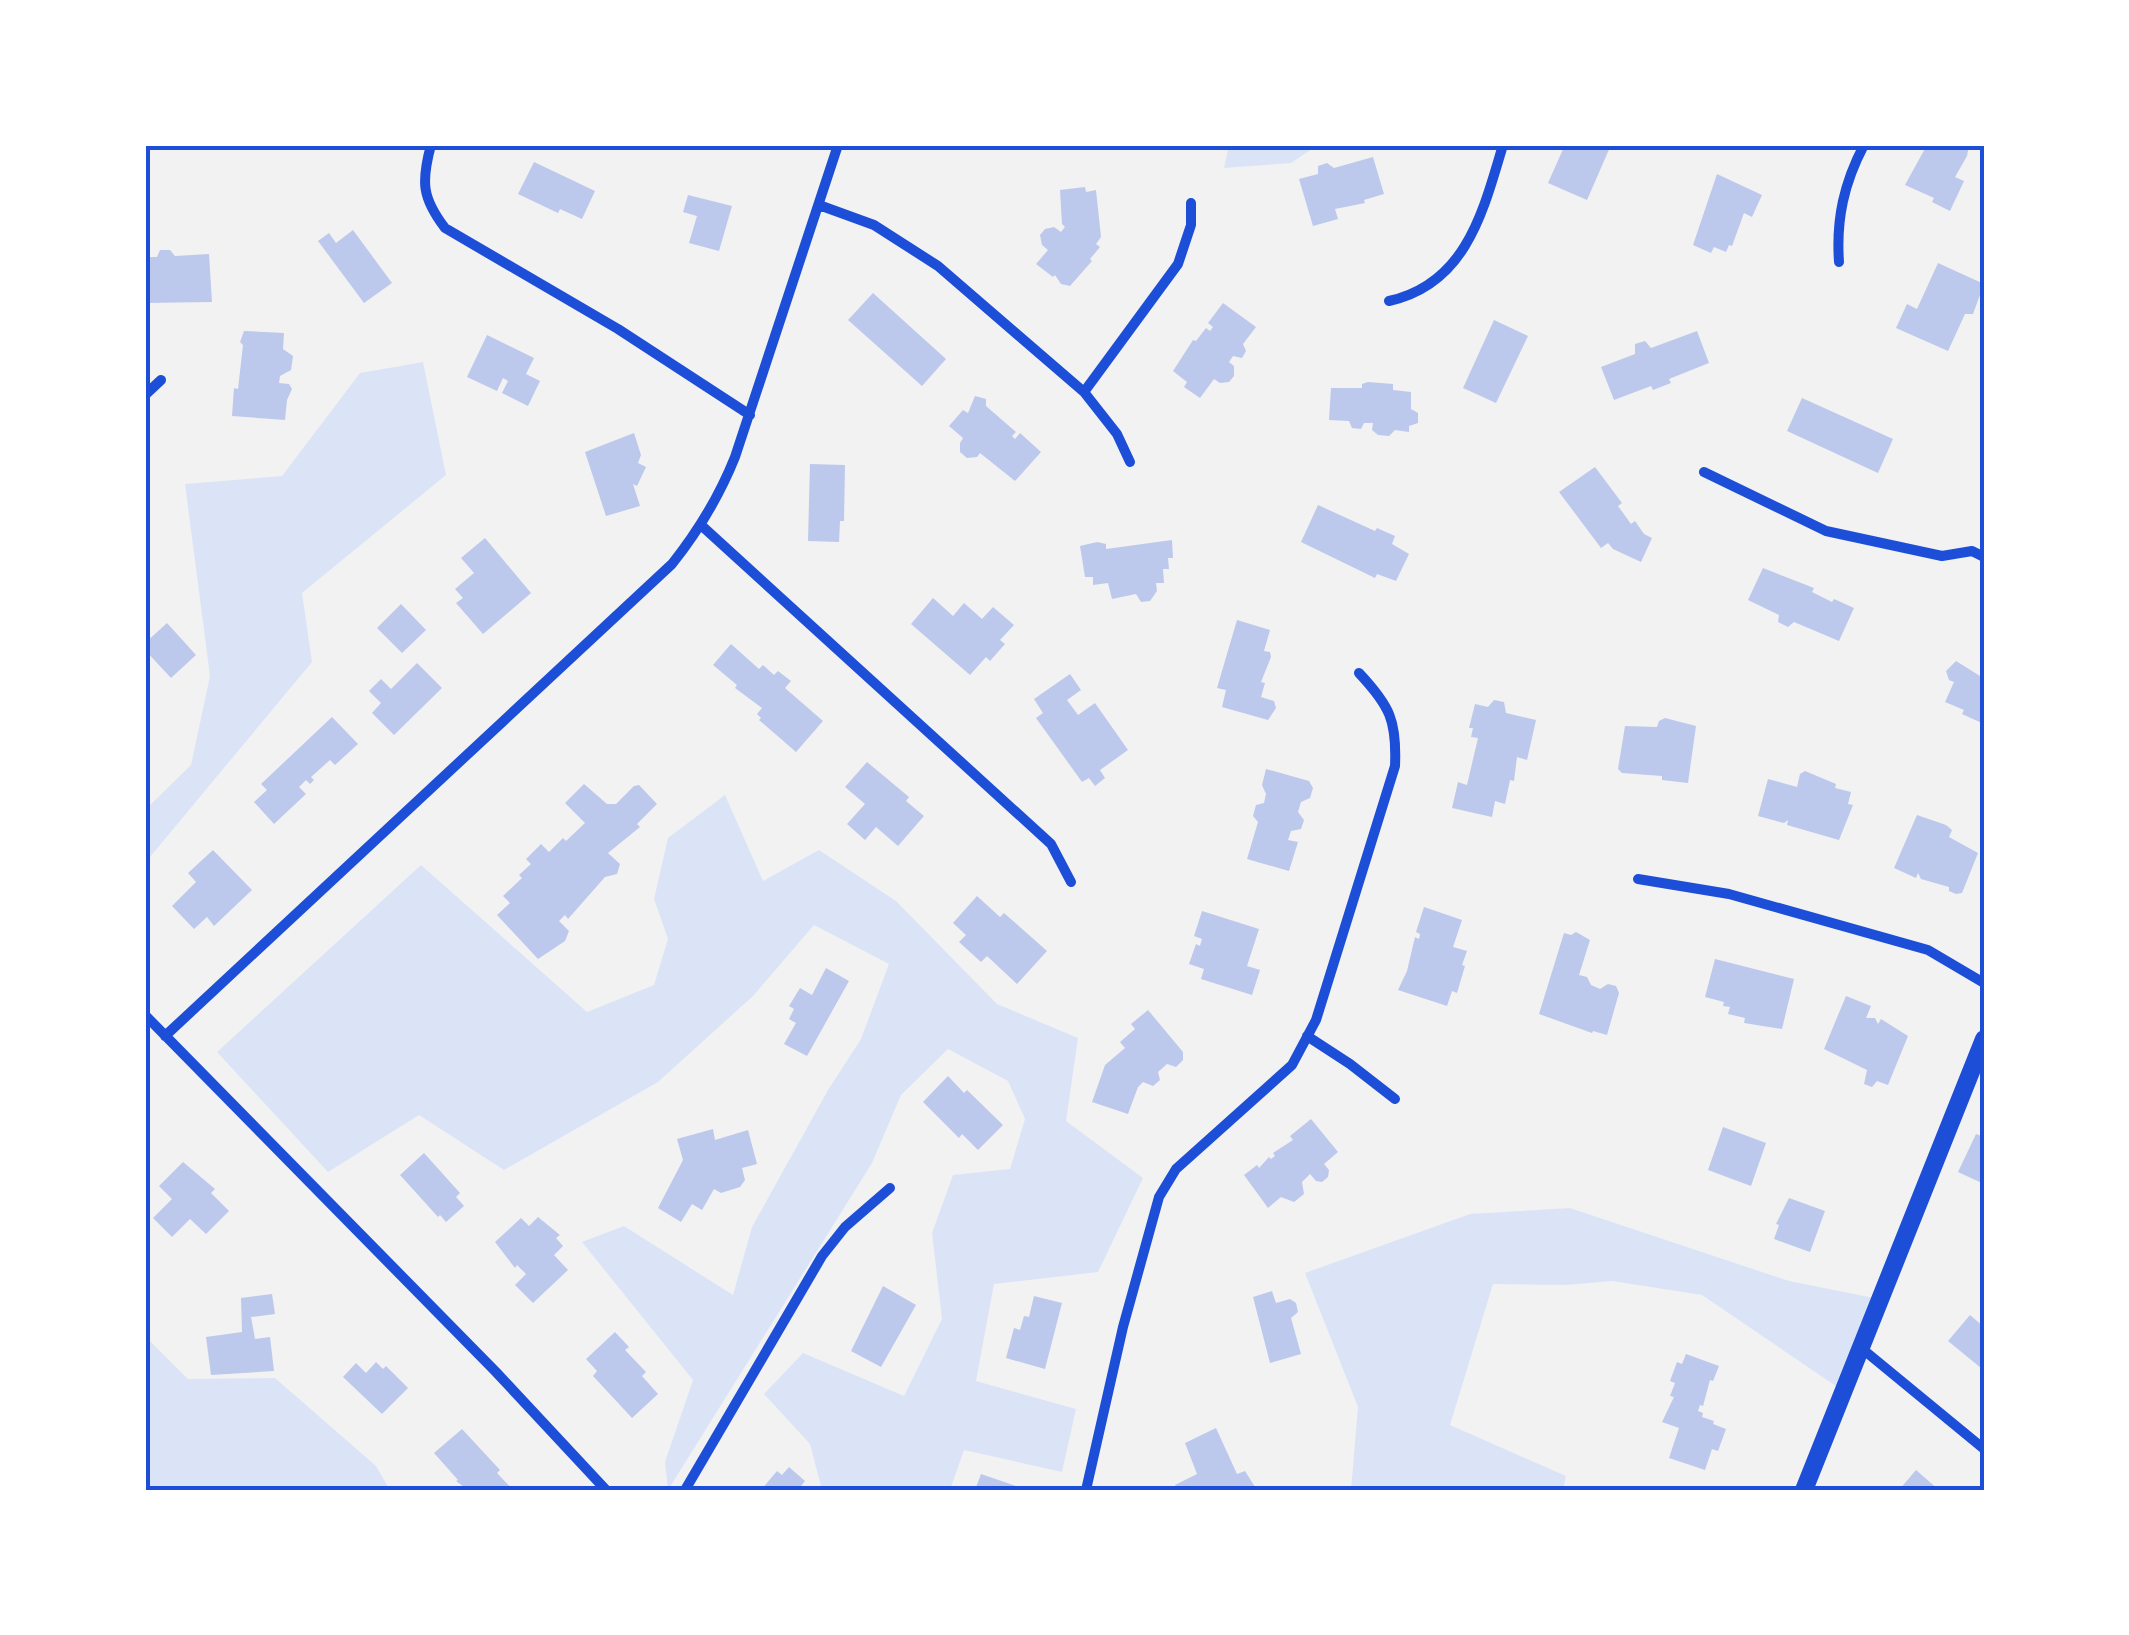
<svg xmlns="http://www.w3.org/2000/svg" width="2129" height="1635" font-family="Mulish,sans-serif">
<style>
.green{fill:#dbe4f7}
.building{fill:#bdc9ec}
.lines{fill:none;stroke-linecap:round;stroke-linejoin:round}
.minor{stroke:#1d4ed8;stroke-width:10}
.secondary{stroke:#1d4ed8;stroke-width:18}
.neatline{fill:none;stroke:#1d4ed8;stroke-width:4}
</style>
<rect width="100%" height="100%" fill="#f2f2f2"/>
<path class="green" d="M1229 145H1318L1291 163 1224 168Z
M423 362 446 475 302 593 312 662 145 863V810L191 765 210 676 185 484 282 476 360 373Z
M725 795 763 881 819 850 896 901 997 1004 1078 1038 1066 1121 1143 1178 1098 1272 994 1284 976 1381 1076 1409 1062 1472 964 1450 950 1490H822L810 1444 764 1394 803 1353 904 1396 942 1319 932 1233 953 1175 1010 1169 1025 1119 1008 1081 948 1049 901 1095 872 1163 668 1490 665 1462 693 1380 582 1242 624 1226 733 1295 752 1227 828 1090 861 1039 889 964 814 925 753 996 658 1082 504 1170 419 1115 328 1172 217 1052 421 865 587 1012 654 985 668 939 654 899 668 838Z
M1570 1208 1789 1281 1879 1299 1843 1391 1702 1295 1612 1281 1566 1285 1493 1284 1450 1425 1566 1476 1563 1490H1351L1358 1407 1305 1273 1470 1214Z
M145 1336 188 1379 275 1378 376 1466 390 1490H145Z"/>
<path class="building" d="M1572 145H1611L1587 200 1548 183 1564 147 1570 150Z
M1927 145H1969L1967 156 1955 177 1964 181 1950 211 1932 202 1934 198 1905 185Z
M1373 157 1384 194 1364 200 1365 203 1335 209 1338 219 1313 226 1299 179 1318 174V166L1327 163 1334 168Z
M534 162 595 191 582 219 560 209 558 213 518 194Z
M1717 174 1762 195 1752 217 1744 213 1732 246 1729 245 1726 252 1714 247 1711 253 1693 245Z
M1085 187 1086 192 1096 190 1101 237 1096 244 1100 247 1090 259 1092 261 1070 286 1061 284 1055 275 1053 277 1036 264 1048 250 1042 245 1040 235 1045 229 1054 227 1061 232 1065 227 1062 224 1060 190Z
M688 195 732 206 719 251 689 243 697 216 683 212Z
M353 230 392 283 364 303 318 241 329 233 336 243Z
M160 250H170L175 256 209 254 212 302 145 303V257H157Z
M1938 263 1984 284 1973 314H1965L1948 351 1896 328 1907 304 1917 309Z
M873 293 946 359 922 386 848 320Z
M1223 303 1256 327 1243 344 1246 351 1242 358 1233 356 1229 362 1234 366V376L1229 382 1220 383 1214 379 1200 398 1184 387 1187 382 1173 371 1193 340 1196 341 1206 328 1210 331 1213 327 1208 323Z
M1494 320 1528 336 1496 403 1463 388Z
M244 331 284 333 283 349 293 356 291 370 280 376 279 383 289 384 292 389 287 400 285 420 232 416 234 388 238 389 243 345 240 342Z
M1697 331 1709 363 1669 379 1671 383 1653 390 1651 386 1614 400 1601 367 1635 354V344L1645 341 1651 348Z
M487 335 534 358 526 374 540 381 528 406 502 393 508 381 503 378 497 391 467 377Z
M1368 382 1393 384V390L1411 392V409L1418 413V423L1409 426V432L1395 430 1389 436 1378 435 1372 430 1373 423H1364L1361 429 1352 428 1349 421 1329 420 1331 388H1362V384Z
M975 396 986 399V406L1016 432 1012 436 1015 439 1020 433 1041 452 1015 481 980 453 977 457 967 458 960 452V443L963 438 949 426 963 410 968 413Z
M1802 398 1893 439 1878 473 1787 431Z
M634 433 641 455 638 463 646 467 637 486 633 484 640 506 606 516 585 452Z
M810 464 845 465 844 521H840L839 542 808 541Z
M1595 467 1622 503 1618 506 1631 524 1635 521 1644 534 1652 538 1641 562 1613 549 1608 543 1601 548 1559 492Z
M1318 505 1375 531 1377 528 1395 536 1392 544 1409 554 1396 581 1377 574 1375 578 1301 542Z
M485 538 531 593 483 634 456 603 463 598 455 589 474 573 461 558Z
M1172 540 1173 558H1168L1169 569H1163L1164 583H1156L1157 591 1150 601 1141 602 1136 594 1112 599 1108 583 1093 585V577H1085L1080 546 1097 542 1106 544V549Z
M1763 568 1814 588 1812 592 1832 602 1834 599 1854 608 1839 641 1794 622 1788 627 1778 622 1779 615 1748 600Z
M933 598 953 616 964 603 982 619 993 607 1014 625 1000 640 1005 644 990 661 986 657 970 675 911 624Z
M401 604 426 630 402 653 377 628Z
M1237 620 1270 630 1264 651 1270 652 1271 657 1261 682 1265 683 1261 697 1274 701 1276 708 1268 720 1222 707 1226 690 1217 688Z
M167 623 196 655 171 678 145 650V643Z
M731 644 759 669 763 665 774 675 778 671 791 681 785 688 823 721 796 752 759 720 761 718 757 714 762 708 735 688 737 685 713 665Z
M1956 661 1980 676 1984 666V724L1962 714 1964 710 1945 702 1954 682 1949 680 1946 671Z
M417 663 442 688 394 735 372 713 381 703 369 691 381 679 391 689Z
M1070 674 1081 690 1067 700 1078 715 1095 703 1128 750 1100 770 1105 778 1095 786 1089 778 1082 782 1036 718 1043 713 1034 699Z
M1494 700 1504 702 1506 713 1536 720 1527 760 1517 757 1514 781 1510 780 1505 804 1495 801 1492 817 1452 808 1458 782 1467 785 1478 738 1471 737 1473 728H1469L1475 704 1488 707Z
M332 717 358 744 335 765 330 760 311 777 314 780 310 784 306 780 299 787 306 794 274 824 254 802 267 790 261 784Z
M1665 718 1696 726 1688 783 1662 780V776L1622 773 1618 769 1625 726 1657 727 1659 721Z
M867 762 909 797 906 801 924 816 898 846 876 827 865 840 847 824 865 804 845 787Z
M1266 769 1309 781 1313 788 1310 798 1301 802 1298 812 1304 820 1301 829 1291 831 1288 840 1298 842 1289 871 1247 859 1258 822 1253 816 1256 805 1264 803 1266 794 1262 785Z
M1805 771 1836 784 1835 788 1851 792 1848 804 1853 805 1839 840 1787 825 1788 820 1784 823 1758 816 1768 779 1797 787 1800 774Z
M584 784 607 804H616L634 786 639 785 657 804 637 824 640 827 608 853 620 864 617 874 605 877 568 919 565 915 559 921 569 931 565 941 538 959 497 915 510 903 503 896 522 878 519 875 531 864 526 859 541 844 549 852 563 838 566 841 585 823 565 803Z
M1917 815 1946 825 1952 830 1949 837 1978 853 1962 893 1956 894 1949 891V887L1921 879 1918 873 1916 878 1894 868Z
M213 850 252 890 214 926 207 917 194 929 172 906 196 882 188 873Z
M977 896 1000 917 1004 913 1047 951 1017 984 987 956 981 962 959 942 966 935 953 923Z
M1424 907 1462 920 1453 947 1467 951 1462 965 1465 966 1457 993 1452 991 1447 1006 1398 990 1407 971 1415 937 1419 939 1420 934 1416 932Z
M1202 911 1259 929 1247 966 1260 970 1252 995 1201 979 1204 969 1189 964 1196 944 1200 946 1202 939 1194 936Z
M1576 932 1590 940 1579 975 1587 977 1591 985 1600 989 1608 984 1616 986 1619 993 1607 1035 1593 1031 1592 1033 1539 1014 1564 933 1571 935Z
M1715 959 1794 979 1782 1029 1744 1023 1745 1018 1728 1014 1730 1007 1723 1006 1724 1002 1705 997Z
M826 968 849 981 807 1056 784 1044 796 1023 789 1019 794 1009 789 1006 800 988 812 995Z
M1846 996 1871 1006 1866 1018H1875L1878 1024 1881 1019 1908 1036 1888 1085 1877 1081 1872 1087 1864 1084 1867 1070 1824 1049Z
M1148 1010 1183 1052V1060L1176 1067 1167 1064 1158 1072 1160 1080 1153 1086 1143 1082 1138 1087 1128 1114 1092 1102 1105 1065 1125 1048 1120 1042 1135 1029 1131 1024Z
M948 1076 964 1093 967 1090 1003 1125 978 1150 962 1134 959 1138 923 1102Z
M1311 1119 1338 1152 1324 1164 1329 1170 1328 1177 1322 1182 1316 1181 1310 1174 1302 1182 1304 1194 1294 1202 1281 1197 1268 1208 1244 1175 1257 1165 1259 1168 1269 1157 1271 1159 1275 1156 1273 1153 1293 1140 1290 1136Z
M1723 1127 1766 1143 1751 1186 1708 1170Z
M713 1129 715 1140 748 1130 757 1164 742 1168 745 1180 740 1187 721 1193 714 1189 702 1210 692 1204 681 1222 658 1208 683 1160 677 1139Z
M1976 1134 1984 1137V1184L1958 1172Z
M424 1153 460 1193 456 1197 464 1206 446 1222 440 1215 438 1217 400 1175Z
M183 1162 215 1189 211 1193 229 1211 206 1234 190 1219 172 1237 153 1218 172 1199 159 1186Z
M1789 1198 1825 1211 1810 1252 1774 1239 1779 1225 1776 1224Z
M538 1217 560 1235 556 1238 563 1246 554 1255 568 1270 533 1303 515 1285 526 1274 517 1265 515 1268 495 1242 521 1218 529 1226Z
M883 1286 916 1305 881 1367 851 1351Z
M1272 1291 1276 1303 1290 1299 1296 1303 1298 1312 1291 1318 1301 1354 1270 1363 1253 1297Z
M272 1294 275 1314 251 1317 255 1339 270 1337 274 1371 211 1375 206 1337 242 1332 241 1298Z
M1034 1296 1062 1303 1045 1369 1006 1358 1014 1328 1020 1330 1024 1316 1029 1317Z
M1970 1315 1984 1327V1363L1981 1368 1948 1341Z
M615 1332 629 1347 625 1350 646 1372 642 1376 658 1394 632 1418 593 1376 597 1371 586 1359Z
M1686 1354 1719 1366 1713 1381 1710 1380 1703 1406 1700 1405 1698 1411 1703 1413 1702 1417 1714 1421 1713 1424 1726 1429 1718 1451 1712 1449 1705 1470 1669 1458 1679 1428 1662 1422 1674 1397 1670 1396 1675 1383 1670 1381 1677 1362 1682 1364Z
M376 1362 383 1369 386 1366 408 1388 382 1414 343 1377 356 1363 366 1373Z
M1216 1428 1237 1474 1245 1471 1257 1490H1178L1175 1485 1197 1474 1185 1443Z
M462 1429 500 1470 497 1473 513 1490H468L456 1481 458 1480 434 1453Z
M789 1467 805 1481 798 1490H761L777 1471 782 1475Z
M1916 1470 1939 1490H1899Z
M981 1474 1016 1486 1014 1490H975Z"/>
<g class="lines">
<path class="minor" d="M431 145C421 182 422 198 445 228L618 329 750 415
M819 205 874 225 938 266 1084 392 1117 434 1130 462
M1839 262C1836 219 1844 183 1864 145
M1389 301C1466 284 1483 212 1503 145
M1084 392 1178 264 1191 225V203
M145 395 161 380
M1704 472 1826 531 1942 556 1972 551 1984 557
M702 526 1051 844 1071 882
M1638 879 1729 894 1928 950 1984 983
M145 1015 496 1372 606 1490
M165 1036 672 564C699 530 719 497 735 457L838 145
M1307 1036 1350 1064 1395 1099
M1860 1347 1984 1449
M685 1490 822 1256 845 1227 890 1188
M1086 1490 1123 1327 1159 1197 1176 1169 1292 1065 1316 1020 1395 766C1397 721 1390 706 1359 673"/>
<path class="secondary" d="M1804 1490 1984 1039"/>
</g>
<rect width="2129" height="1635" fill="none" stroke="#ffffff" stroke-width="295"/>
<rect x="148" y="148" width="1834" height="1340" class="neatline"/>
</svg>
